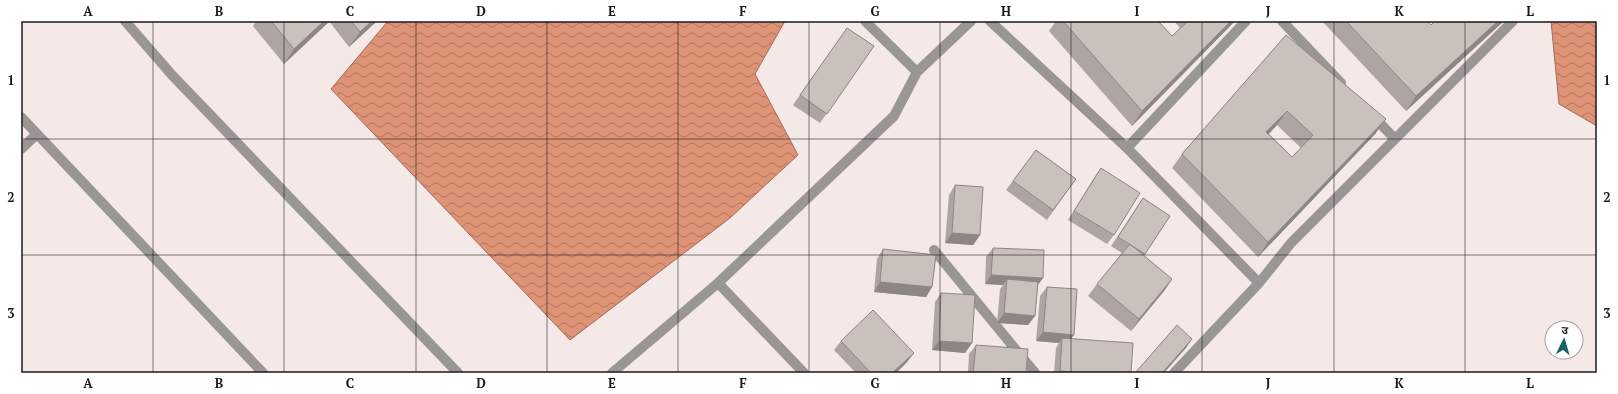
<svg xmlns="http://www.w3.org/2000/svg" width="1618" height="394" font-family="'PT Serif','Noto Sans Devanagari',serif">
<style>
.water{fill:url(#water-waves);stroke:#a46d5a}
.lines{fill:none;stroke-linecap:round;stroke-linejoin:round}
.minor{stroke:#9a9694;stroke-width:10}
.wall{fill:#aea5a2;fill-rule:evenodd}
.shaded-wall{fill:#8d8684}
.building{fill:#cac0bc;stroke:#8d8684;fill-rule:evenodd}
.grid{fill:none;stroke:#1c1817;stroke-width:1;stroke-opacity:0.55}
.neatline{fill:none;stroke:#1c1817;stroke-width:1.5}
.grid-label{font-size:13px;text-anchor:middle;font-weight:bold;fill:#1c1817}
</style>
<defs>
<pattern id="water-waves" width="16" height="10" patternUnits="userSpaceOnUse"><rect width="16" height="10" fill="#de9276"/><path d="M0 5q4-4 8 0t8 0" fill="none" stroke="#b37660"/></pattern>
</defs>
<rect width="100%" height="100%" fill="#f4e9e6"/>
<path class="water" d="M388 21H785L755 74 798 155 730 218 570 340 331 89Z
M1551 21H1597V126L1559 104Z"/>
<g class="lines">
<path class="minor" d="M125 21 172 75 458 373
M865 21 917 72
M990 21 1127 148 1259 283
M1282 21 1341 83
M1373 116 1394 138
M21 117 263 373
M1127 148 1246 21
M21 149 37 134
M934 250 1035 373
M718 283 804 373
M612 373 718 283 894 116 917 72 971 21
M1174 373 1259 283 1291 243 1513 21"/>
</g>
<path class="wall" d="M256 21H377L349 47 329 21 284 64 253 26Z
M1056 21H1158L1172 36 1180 28 1174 21H1235L1132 126 1049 31Z
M1322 21H1427L1431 25 1504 21 1406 111Z
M847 28 874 46 820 123 793 105Z
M1286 35 1376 133 1258 257 1172 168 1182 154ZM1277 125 1301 148 1292 157 1269 134Z
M1036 150 1076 179 1047 220 1006 190Z
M1101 168 1114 235 1107 244 1068 220 1094 178Z
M955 185 980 235 973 245 945 243 949 195Z
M1143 198 1170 216 1144 256 1172 279 1164 291 1131 331 1088 296 1097 284 1122 253 1111 246Z
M993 248 1043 278 1038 285 1035 316 1028 325 997 323 1000 289 1003 285 985 284 986 257Z
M883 249 932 287 926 297 874 292 877 259Z
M1047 287 1071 339 1131 373H1054L1056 348 1059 343 1036 341 1040 296Z
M941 293 972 343 965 353 932 350 935 302Z
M841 341 914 353 907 362 896 373H856L834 350Z
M976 345 1026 373H968L969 354Z"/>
<path class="shaded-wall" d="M324 21H330L284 64 294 49Z
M372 21H377L349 47 360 32Z
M1231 21H1235L1132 126 1142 111Z
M1498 21H1504L1406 111 1416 96Z
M1287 111 1277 125 1256 147 1266 132Z
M1386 119 1376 133 1258 257 1268 242Z
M952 233 980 235 973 245 945 243Z
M991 275 1043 278 1036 287 1007 279 1003 285 985 284Z
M1172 279 1164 291 1131 331 1139 319Z
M880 282 932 287 926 297 874 292Z
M1004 313 1035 316 1028 325 997 323Z
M1043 332 1074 335 1067 344 1062 338 1059 343 1036 341Z
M1192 339 1186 348 1164 373H1162Z
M939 341 972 343 965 353 932 350Z
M914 353 907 362 896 373H892Z
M1060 371 1086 373H1059Z"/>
<path class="building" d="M271 21H324L294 49Z
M351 21H372L360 32Z
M1063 21H1158L1172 36 1188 21H1231L1142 111Z
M1346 21H1427L1431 25 1435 21H1498L1416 96Z
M847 28 874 46 827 114 800 95Z
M1286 35 1386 119 1268 242 1182 154ZM1287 111 1313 135 1292 157 1266 132Z
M1036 150 1076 179 1053 210 1013 181Z
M1101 168 1140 193 1114 235 1074 211Z
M955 185 983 187 980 235 952 233Z
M1143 198 1170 216 1145 254 1118 237Z
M1130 244 1172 279 1139 319 1097 284Z
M993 248 1044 250 1043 278 991 275Z
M883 249 936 255 932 287 880 282Z
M1007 279 1038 282 1035 316 1004 313Z
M1047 287 1077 289 1074 335 1043 332Z
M941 293 975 295 972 343 939 341Z
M873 310 914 353 892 373H871L841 341Z
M1177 325 1192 339 1162 373H1135Z
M1062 338 1133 343 1131 373H1086L1060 371Z
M976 345 1028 349 1026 373H973Z"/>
<path class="grid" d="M153 21V373M284 21V373M416 21V373M547 21V373M678 21V373M809 21V373M940 21V373M1071 21V373M1202 21V373M1334 21V373M1465 21V373M21 139H1597M21 255H1597"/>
<rect width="1618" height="394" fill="none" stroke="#ffffff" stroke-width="44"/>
<g transform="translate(1564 340) rotate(5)"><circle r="19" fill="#ffffff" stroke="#a4a3a2"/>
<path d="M0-3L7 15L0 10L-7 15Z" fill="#176562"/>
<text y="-6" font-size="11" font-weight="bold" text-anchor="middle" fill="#1c1817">उ</text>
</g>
<rect x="22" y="22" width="1574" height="350" class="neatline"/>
<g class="grid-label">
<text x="88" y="16">A</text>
<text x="219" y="16">B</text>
<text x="350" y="16">C</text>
<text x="481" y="16">D</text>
<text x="612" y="16">E</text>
<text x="743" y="16">F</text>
<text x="875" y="16">G</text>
<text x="1006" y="16">H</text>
<text x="1137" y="16">I</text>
<text x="1268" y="16">J</text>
<text x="1399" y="16">K</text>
<text x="1530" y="16">L</text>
<text x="11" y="85">1</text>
<text x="1607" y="85">1</text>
<text x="11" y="202">2</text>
<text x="1607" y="202">2</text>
<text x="11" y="318">3</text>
<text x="1607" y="318">3</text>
<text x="88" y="388">A</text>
<text x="219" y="388">B</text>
<text x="350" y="388">C</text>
<text x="481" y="388">D</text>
<text x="612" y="388">E</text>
<text x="743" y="388">F</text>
<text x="875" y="388">G</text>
<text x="1006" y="388">H</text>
<text x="1137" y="388">I</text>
<text x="1268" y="388">J</text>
<text x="1399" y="388">K</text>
<text x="1530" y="388">L</text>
</g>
</svg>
